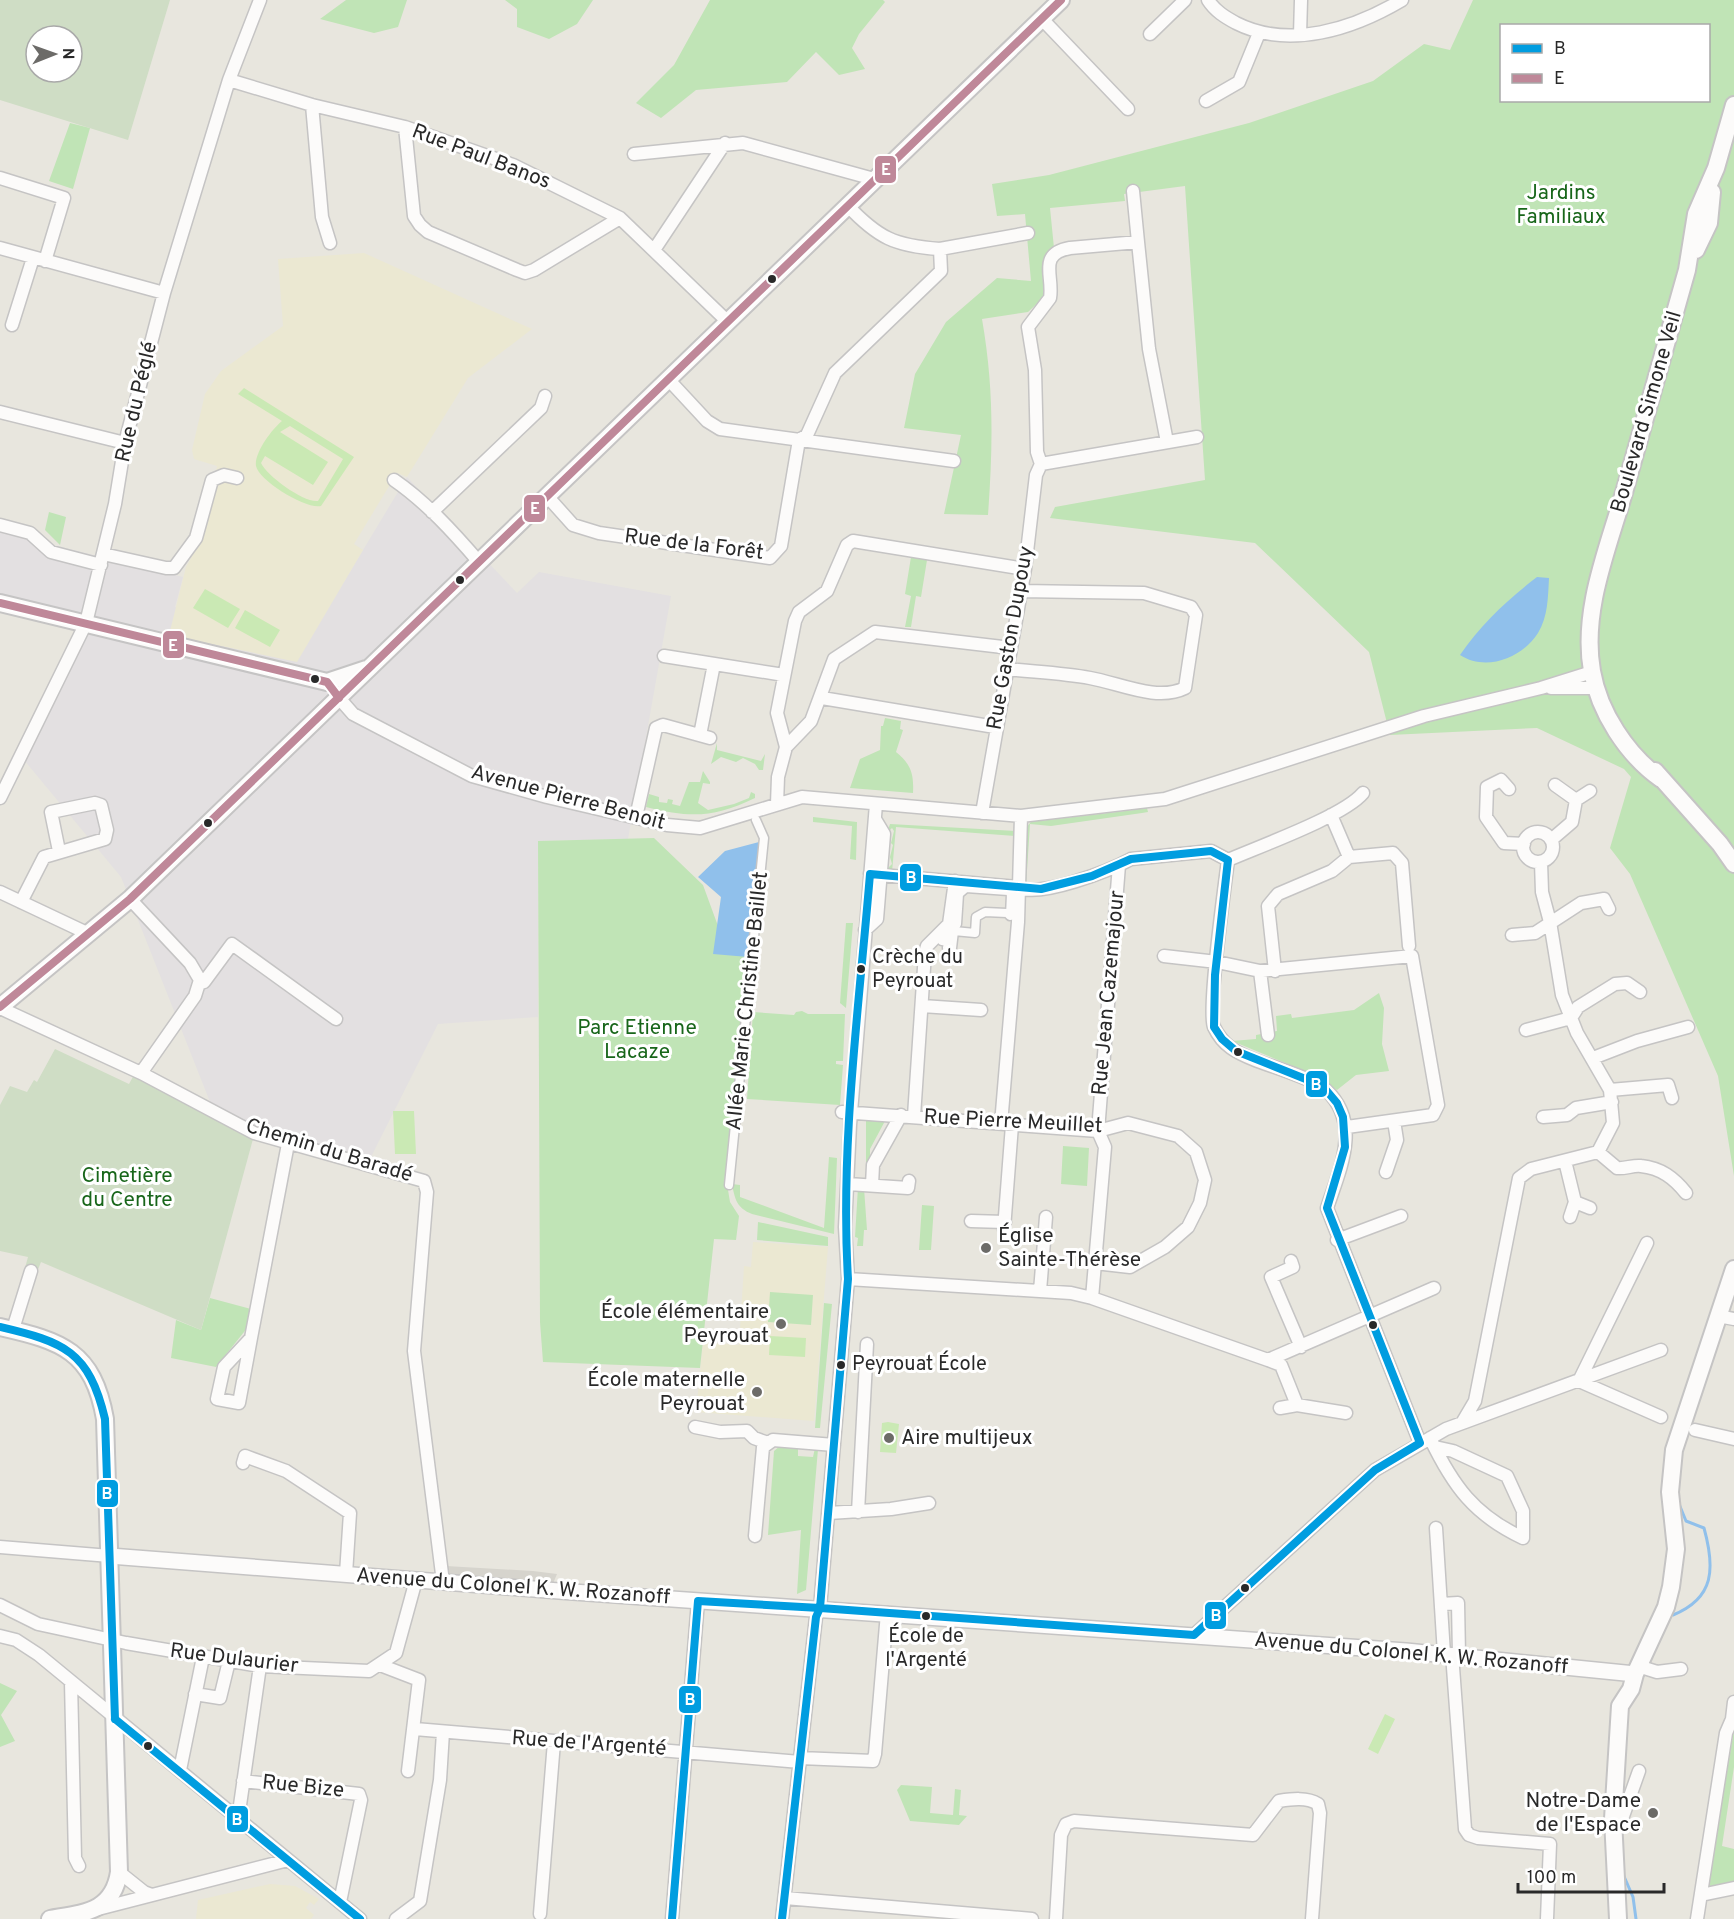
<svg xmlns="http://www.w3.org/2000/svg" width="1734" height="1919" font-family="Overpass,sans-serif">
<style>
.industrial{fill:#e3e0e1}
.education{fill:#ebe8d2}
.green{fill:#c0e4b6;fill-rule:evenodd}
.cemetery{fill:#cfddc5;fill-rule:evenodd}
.pitch{fill:#cae9b4;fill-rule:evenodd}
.plaza{fill:#d6d4cd}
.water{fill:#90c0eb}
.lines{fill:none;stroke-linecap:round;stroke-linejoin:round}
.stream{stroke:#90c0eb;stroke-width:3}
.pedestrian-casing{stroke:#c5c4c4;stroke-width:11}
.minor-casing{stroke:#c5c4c4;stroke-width:15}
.tertiary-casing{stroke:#c5c4c4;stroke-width:18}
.secondary-casing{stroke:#c5c4c4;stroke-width:20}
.pedestrian{stroke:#fcfbfa;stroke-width:8}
.minor{stroke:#fcfbfa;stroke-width:12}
.tertiary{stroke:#fcfbfa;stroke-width:15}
.secondary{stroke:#fcfbfa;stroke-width:16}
.bus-1-casing{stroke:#fff;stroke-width:12}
.bus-2-casing{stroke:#fff;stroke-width:12}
.bus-1{stroke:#009de0;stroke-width:8}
.bus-2{stroke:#bf8899;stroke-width:8}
.bus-dot{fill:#292929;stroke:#fff;stroke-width:2}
.poi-dot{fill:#6c6b68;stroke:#fff;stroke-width:2}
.labels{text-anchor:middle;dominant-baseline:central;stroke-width:6;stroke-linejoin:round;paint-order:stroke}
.bus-label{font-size:20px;fill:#292929;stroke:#fff;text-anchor:start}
.street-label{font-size:21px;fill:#292929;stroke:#fff}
.park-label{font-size:21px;fill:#18661a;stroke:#fff}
.poi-label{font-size:21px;fill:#292929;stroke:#fff;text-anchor:end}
.line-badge{stroke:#fff;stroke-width:2}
.badge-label{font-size:16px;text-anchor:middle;font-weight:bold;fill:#fff}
</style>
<rect width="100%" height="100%" fill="#e8e6de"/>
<path class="industrial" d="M407 477 517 593 539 572 671 596 628 839 538 841V1017L438 1024 371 1157 258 1131 212 1107 121 877 24 760 81 626 0 606V532L183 577 175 607 310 638Z"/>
<path class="education" d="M364 253 532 329 468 378 407 477 397 473 354 544 363 550 297 662 169 635 186 567 201 540 206 521 217 466 194 459 192 450 205 394 221 371 283 326 278 259Z
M753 1242 828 1247 814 1421 696 1412 703 1342 739 1345 744 1266 751 1267Z
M270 1884 295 1886 319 1899 314 1905 310 1902 306 1908 314 1915 311 1919H196L198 1900Z"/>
<path class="green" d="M346 0H407L398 27 374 33 320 19Z
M505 0H593L577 24 549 39 517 27V9Z
M710 0H883L885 2 859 34 852 48 865 69 839 75 816 52 787 82 696 90 661 118 636 103 674 65Z
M1473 0H1734V1176L1718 1076 1630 874 1610 848 1631 777 1624 769 1537 728 1390 735 1369 652 1255 543 1050 518 1055 507 1205 480 1185 186 1124 194 1125 201 1050 208 1054 248C1037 259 1044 280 1044 297L1028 312 982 319C994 388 993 445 988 515L944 514 961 435 904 428 915 374 946 322 997 278 1031 281 1025 214 997 216 992 184 1049 175 1249 123 1373 81 1424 44 1450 50ZM1502 26H1708V100H1502Z
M70 123 90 128 73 189 49 181Z
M49 512 66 517 60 545 45 530Z
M911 557 927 560 921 597 916 596 911 627H905L911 596 905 594Z
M885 718 901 721 900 729 903 730 896 752C911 764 914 774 913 793L850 788 860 759 880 750 881 726H883Z
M717 743V750L761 761 765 754 763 770H759L755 764 743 758 736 762 721 757 711 764Z
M703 771 710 782V784L703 783 698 803 708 810 734 804 749 798 751 792 755 794V798C713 818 691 818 646 807L649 794 659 797V802L667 803 668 799 673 800 672 804 680 806 689 782H700Z
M1146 804 1148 812 1142 813 1051 826 1030 824 1026 886 1027 827 1033 819 1039 821 1134 810 1133 805Z
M813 817 857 822 856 860 850 859 852 826 813 822Z
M890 824 1016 831 1015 836 896 827 892 872 885 871 892 864 890 857 893 845 891 843 894 831 892 828 887 833Z
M654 838 703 885 718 926 759 842 762 841 727 1184 730 1202 739 1216 736 1240 714 1239 700 1368 543 1362 540 1322 538 841Z
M846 923H853L846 1008 840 1003Z
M1379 993 1384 1008 1382 1044 1389 1071 1356 1075 1337 1090 1317 1076 1232 1041 1256 1039V1035L1277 1031 1276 1016 1291 1014 1292 1018 1354 1010Z
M802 1011 808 1014H845L843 1061H836V1064L843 1065 840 1105 747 1099 753 1012 794 1015 796 1012Z
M866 1121H885L870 1149V1183H866Z
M1063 1146 1089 1148 1087 1186 1061 1184Z
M829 1157 837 1158 834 1234 752 1214C737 1208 735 1200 732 1184L740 1185V1197L824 1228Z
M858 1187 864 1188 867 1230H864L863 1246H857L858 1238 855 1237Z
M922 1205 934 1206 931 1250H919Z
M758 1222 828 1237V1246L757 1240Z
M770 1292 813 1295 811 1325 768 1322Z
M210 1298 251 1309 248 1327 216 1367 171 1358 176 1320 201 1330Z
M824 1303 832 1304 820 1428H815Z
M780 1446 798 1448V1456L813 1457 815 1448 818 1449 806 1590 797 1594 801 1530 768 1535 774 1451Z
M0 1683 17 1691 1 1715 15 1741 0 1747Z
M1734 1730V1767L1722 1846 1734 1849V1882L1707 1888Z
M901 1785 932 1787 930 1813 953 1815 955 1789 961 1790 959 1815 967 1816 959 1825 910 1821 897 1790Z"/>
<path class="cemetery" d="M0 0H170L128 140 0 100ZM36 36H72V72H36Z
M55 1049 129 1084 134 1075 253 1139 201 1330 41 1262 37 1272 25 1268 28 1257 0 1251V1105L10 1086 27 1092 34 1080 37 1082Z"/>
<path class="pitch" d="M244 388 354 457 321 506C307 510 259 481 256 466 254 453 272 429 282 421L238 394ZM290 426 343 459 318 501C304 503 267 476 261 463L265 456 313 485 328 462 280 432Z
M205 589 240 609 228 628 193 608Z
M245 610 280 630 270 647 235 628Z
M393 1111H414L416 1154H395Z
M770 1336 806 1338 805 1357 769 1355Z
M888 1422 899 1424 896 1453 880 1452 882 1423Z
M1385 1714 1395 1719 1378 1754 1368 1749Z"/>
<path class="plaza" d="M446 1566 533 1571 557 1574 552 1586 505 1578 504 1583 448 1575Z"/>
<path class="water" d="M1537 577 1549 578C1548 597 1548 617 1538 633 1522 658 1486 672 1460 655 1481 624 1507 600 1537 577Z
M759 842 748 957 713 954 721 897 698 877 725 851Z"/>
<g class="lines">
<path class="stream" d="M1673 1615C1715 1598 1715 1568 1704 1528L1686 1521 1679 1504
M1623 1874 1633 1897 1636 1919"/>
<defs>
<path id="pedestrian" d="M966 888 1008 891 1011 894 1010 916 1007 913 985 912 976 917 975 933 954 931 952 948H947L948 942 942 941 957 924 959 894Z
M729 1185 764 838 756 820"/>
<path id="minor" d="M1208 0C1215 11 1225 17 1236 23 1289 50 1353 29 1402 0
M1042 19 1128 109
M1150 34 1185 0
M1300 35 1301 0
M229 80 312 105 405 127 513 165 620 218 727 321
M1206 101 1239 82 1259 33
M312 105 322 217 330 243
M405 127 414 216 420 225 428 232 517 270 525 273 534 270 620 218
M634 154 743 143 874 179
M0 178 64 198 45 261
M1133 191 1138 242
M0 248 164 293
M940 249 1028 233
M654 250 725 143
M12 325 33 258
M668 379 707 421 720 429 954 461
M0 412 125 443
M799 440 807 435 835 373 941 271 940 249C895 246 878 238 847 205
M1041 464 1037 452 1035 370 1028 327 1050 298C1054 276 1037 254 1070 248L1138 242 1149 349 1167 442
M1041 464 1197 437
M394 480C426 502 454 533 479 562
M547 496 573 525 599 533 770 558 781 546 799 440
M432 512 541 408 545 396
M0 525 30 533 51 552 101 565
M103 554 166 568H174L196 538 212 480 224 475 237 478
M664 656 784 675
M1007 669C1035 672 1063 673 1090 678 1119 683 1157 702 1185 688L1196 615 1191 607 1144 593 1021 591
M1551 688H1597
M339 698 353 714 472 776 547 797 667 825 700 828 802 797 1021 816 1165 799 1424 716 1541 688 1592 672
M822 698 995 727
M700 735 714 664
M786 747 811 721 834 659 875 632 1011 648
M1509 789 1501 780 1487 787 1486 817 1504 843 1524 844
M0 798 86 623 115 504 125 443 164 293 229 80 260 0
M1576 800 1590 791
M777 804 778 777 786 747 777 713 795 621 799 612 827 591 847 545 853 541 1025 569
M982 813 1025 569 1036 475 1041 464
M636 817 656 728 663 725 710 738
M1523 847a15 15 0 1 1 30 0a15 15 0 1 1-30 0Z
M1551 840 1572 822 1576 800 1555 785
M1349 857 1393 853 1402 863 1409 946
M1228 860C1225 884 1207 1014 1214 1027 1223 1046 1237 1053 1255 1060 1270 1066 1317 1080 1326 1090 1362 1123 1340 1169 1327 1208L1420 1443
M1228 860C1260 846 1344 816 1363 793
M870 874 1018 887C1038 899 1111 870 1131 859L1211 851 1228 860
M0 892 89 934
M130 899 190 963 200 980 195 996 141 1073
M21 902 44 857 105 839 107 830 101 805 95 803 51 812 59 851
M865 930 877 919 884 834 875 819
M1512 935 1535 933 1581 903 1604 899 1609 909
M1164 956 1217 962 1260 971 1412 956 1438 1105 1433 1115 1347 1127
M1260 971 1268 1035
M1275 971 1268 906 1278 894 1332 871 1349 857 1331 815
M200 980 204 982 232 944 336 1019
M922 1006 981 1010
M0 1008 141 1073 254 1133 424 1181 427 1192 414 1351 443 1582
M1526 1030 1571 1018 1578 1007 1615 984 1627 983 1640 992
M1593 1058 1637 1041 1688 1027
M1610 1090 1668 1085 1672 1098
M842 1112 1098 1131 1128 1123 1178 1136 1196 1152 1205 1180 1200 1203 1188 1227 1165 1247 1130 1267 1095 1263
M914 1116 925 953 927 946 949 924 955 881
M1543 1117 1567 1115 1576 1108 1612 1102
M1001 1124 1018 922 1021 816
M1598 1152 1617 1168C1625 1169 1633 1165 1641 1166 1661 1168 1674 1178 1686 1193
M1565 1161 1575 1202 1590 1208
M1386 1172 1397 1140 1394 1121
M848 1184 908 1188 909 1181
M872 1185 873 1165 901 1115
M1570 1217 1575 1202
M971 1221 1005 1222
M1004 1229 1012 1125
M1337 1240 1401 1216
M1647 1243 1579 1381 1661 1417
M1291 1261 1293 1267 1271 1277 1301 1347
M848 1279 1071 1293 1092 1298 1268 1360 1434 1288
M1040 1291 1046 1217
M1092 1298 1105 1147 1098 1131 1119 865
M1718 1316 1734 1319
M13 1329 31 1271
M251 1338 224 1367 217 1399 239 1403 251 1338 287 1149 288 1142
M1268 1360 1281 1365 1297 1405 1280 1408
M1297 1405 1346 1413
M1462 1423 1475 1401 1519 1178 1531 1169 1598 1152 1613 1123 1610 1090 1577 1033 1562 995 1550 922 1542 892 1541 862
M695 1427 720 1432 747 1431 754 1438 768 1443
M1695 1430 1734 1439
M1430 1438C1453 1486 1474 1515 1523 1538V1511L1507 1476 1453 1451 1435 1447
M243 1463 245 1456 286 1471 350 1513 346 1574
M858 1512 867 1344
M829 1513 891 1509 929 1503
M1436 1528 1444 1654
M755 1536 763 1447 773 1440 834 1445
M0 1547 110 1556
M1441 1604 1458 1603 1459 1655
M0 1605 38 1624 126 1643 260 1666 369 1671 396 1653 416 1580
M1194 1635 1375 1470 1446 1429 1661 1350
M0 1636 16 1640 39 1655 360 1919
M1452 1654 1465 1829 1469 1835 1478 1838 1550 1844 1547 1919
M380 1665 419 1680 408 1771
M1638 1666 1657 1672 1681 1669
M71 1682 75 1858 79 1866
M195 1694 220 1698 229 1661
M415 1729 800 1762
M800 1758 873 1761 875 1754 887 1613
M180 1770 203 1657
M243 1781 359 1794 361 1800 340 1902
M238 1819 260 1666
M1613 1831 1622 1819 1639 1771
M119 1872 144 1892 152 1895
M1701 1895 1734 1888
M785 1898 1032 1919
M98 1909 288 1860
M540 1914 554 1742
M396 1919 420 1901 440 1780 443 1732
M672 1919 698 1601
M782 1919 816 1617 820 1608 848 1279 845 1227 850 1125 876 804
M1056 1919 1061 1835 1066 1824 1074 1821 1253 1835 1279 1801C1292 1799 1307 1797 1318 1804L1320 1813 1312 1919
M1697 1919 1726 1733 1732 1719 1734 1702"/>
<path id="tertiary" d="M110 1556 559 1591 1406 1651 1635 1674"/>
<path id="secondary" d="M1696 250 1709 223 1712 192
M0 603 327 682
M327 682 366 669
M1655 771 1720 844 1734 864
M1661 779C1627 755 1599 712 1592 671 1581 610 1609 546 1625 489 1646 416 1667 343 1687 270L1696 214 1716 168 1734 105
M0 1007 130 899 1061 0
M0 1327C62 1341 93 1351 105 1419L119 1872C113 1912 84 1913 50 1919
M1618 1919 1613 1819 1620 1706 1631 1689 1635 1674 1666 1607 1671 1587 1676 1549 1670 1492 1674 1450 1734 1269"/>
</defs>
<use href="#pedestrian" class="pedestrian-casing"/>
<use href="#minor" class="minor-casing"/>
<use href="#tertiary" class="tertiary-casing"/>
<use href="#secondary" class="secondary-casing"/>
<use href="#pedestrian" class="pedestrian"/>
<use href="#minor" class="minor"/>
<use href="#tertiary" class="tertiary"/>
<use href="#secondary" class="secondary"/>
<defs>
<path id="bus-1" d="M1211 851 1228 860 1215 975 1214 1027 1222 1039 1236 1051 1313 1082 1326 1090 1337 1103 1343 1117 1345 1147 1327 1208 1420 1443 1375 1470 1194 1635 820 1608 848 1279C840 1145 859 1008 870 874L1041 889 1092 876 1131 859Z
M0 1327C64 1342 89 1351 105 1419L115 1719
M115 1719 360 1919
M672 1919 698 1601 820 1608
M782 1919 816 1617 820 1608"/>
<path id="bus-2" d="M0 603 327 682 339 698
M0 1007 130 899 1061 0"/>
</defs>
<use href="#bus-1" class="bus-1-casing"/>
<use href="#bus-2" class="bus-2-casing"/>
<use href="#bus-1" class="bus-1"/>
<use href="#bus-2" class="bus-2"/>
</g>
<g class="bus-dot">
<circle cx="772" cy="279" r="5"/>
<circle cx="460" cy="580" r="5"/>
<circle cx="315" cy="679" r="5"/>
<circle cx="208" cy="823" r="5"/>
<circle cx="861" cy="969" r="5"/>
<circle cx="1238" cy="1052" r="5"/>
<circle cx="1373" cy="1325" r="5"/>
<circle cx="841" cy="1365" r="5"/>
<circle cx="1245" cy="1588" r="5"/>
<circle cx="926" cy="1616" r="5"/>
<circle cx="148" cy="1746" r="5"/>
</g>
<g class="poi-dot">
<circle cx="986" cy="1248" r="6"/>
<circle cx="781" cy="1324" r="6"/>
<circle cx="757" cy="1392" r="6"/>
<circle cx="889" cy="1438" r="6"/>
<circle cx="1653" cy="1813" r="6"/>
</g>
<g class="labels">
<g class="bus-label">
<text x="872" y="958">Crèche du<tspan x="872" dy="24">Peyrouat</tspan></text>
<text x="852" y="1365">Peyrouat École</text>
<text x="926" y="1637" text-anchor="middle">École de<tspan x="926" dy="24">l'Argenté</tspan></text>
</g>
<g class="street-label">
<text transform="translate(481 157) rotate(21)">Rue Paul Banos</text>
<text transform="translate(137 402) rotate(-77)">Rue du Péglé</text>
<text transform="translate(1647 412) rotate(-74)">Boulevard Simone Veil</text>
<text transform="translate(694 545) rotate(7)">Rue de la Forêt</text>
<text transform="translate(1011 638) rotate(-80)">Rue Gaston Dupouy</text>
<text transform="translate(568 798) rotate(15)">Avenue Pierre Benoit</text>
<text transform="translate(1109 993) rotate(-85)">Rue Jean Cazemajour</text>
<text transform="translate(748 1001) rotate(-84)">Allée Marie Christine Baillet</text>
<text transform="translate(1013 1122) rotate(3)">Rue Pierre Meuillet</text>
<text transform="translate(329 1151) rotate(17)">Chemin du Baradé</text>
<text transform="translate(513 1587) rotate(4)">Avenue du Colonel K. W. Rozanoff</text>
<text transform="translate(1411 1654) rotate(5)">Avenue du Colonel K. W. Rozanoff</text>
<text transform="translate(234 1659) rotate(7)">Rue Dulaurier</text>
<text transform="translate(589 1744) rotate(4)">Rue de l'Argenté</text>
<text transform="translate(303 1787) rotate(6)">Rue Bize</text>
</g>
<g class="park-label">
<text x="1561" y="193">Jardins<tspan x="1561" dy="24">Familiaux</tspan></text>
<text x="637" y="1028">Parc Etienne<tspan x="637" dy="24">Lacaze</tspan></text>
<text x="127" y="1176">Cimetière<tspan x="127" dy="24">du Centre</tspan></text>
</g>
<g class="poi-label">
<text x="998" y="1236" text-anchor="start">Église<tspan x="998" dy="24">Sainte-Thérèse</tspan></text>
<text x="769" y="1312">École élémentaire<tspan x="769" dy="24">Peyrouat</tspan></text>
<text x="745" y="1380">École maternelle<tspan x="745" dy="24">Peyrouat</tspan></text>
<text x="901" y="1438" text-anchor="start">Aire multijeux</text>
<text x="1641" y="1801">Notre-Dame<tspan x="1641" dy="24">de l'Espace</tspan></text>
</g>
</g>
<g class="line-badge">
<rect x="874" y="155" width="23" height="29" rx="6" fill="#bf8899"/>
<rect x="523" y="494" width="23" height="29" rx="6" fill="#bf8899"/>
<rect x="162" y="630" width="23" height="29" rx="6" fill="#bf8899"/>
<rect x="899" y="863" width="23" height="29" rx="6" fill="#009de0"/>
<rect x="1305" y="1070" width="23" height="28" rx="6" fill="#009de0"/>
<rect x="96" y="1479" width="23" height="29" rx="6" fill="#009de0"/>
<rect x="1204" y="1601" width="23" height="29" rx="6" fill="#009de0"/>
<rect x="678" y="1685" width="24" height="29" rx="6" fill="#009de0"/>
<rect x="226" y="1805" width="23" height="28" rx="6" fill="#009de0"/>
</g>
<g class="badge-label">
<text x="886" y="175">E</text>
<text x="535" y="514">E</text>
<text x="173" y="651">E</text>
<text x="911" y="883">B</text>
<text x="1316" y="1090">B</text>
<text x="107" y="1499">B</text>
<text x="1216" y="1621">B</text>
<text x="690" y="1705">B</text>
<text x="237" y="1825">B</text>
</g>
<rect x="1500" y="24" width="210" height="78" fill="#ffffff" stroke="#a9a9a9" stroke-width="1.5"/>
<rect x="1512" y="44" width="30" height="9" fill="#009de0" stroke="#a9a9a9" stroke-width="1.5"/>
<text x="1554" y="54" font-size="18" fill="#292929">B</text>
<rect x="1512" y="74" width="30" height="9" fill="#bf8899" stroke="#a9a9a9" stroke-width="1.5"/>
<text x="1554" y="84" font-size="18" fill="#292929">E</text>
<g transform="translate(54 54) rotate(89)"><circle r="28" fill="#ffffff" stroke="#a9a9a9" stroke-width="1.5"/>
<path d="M0-4.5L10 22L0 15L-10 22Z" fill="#6c6b68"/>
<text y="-9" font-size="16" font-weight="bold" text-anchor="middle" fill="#292929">N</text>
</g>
<path d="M1518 1883v9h146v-9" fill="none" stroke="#292929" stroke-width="3"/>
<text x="1527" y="1883" font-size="18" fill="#292929" stroke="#ffffff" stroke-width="4.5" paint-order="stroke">100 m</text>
</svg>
